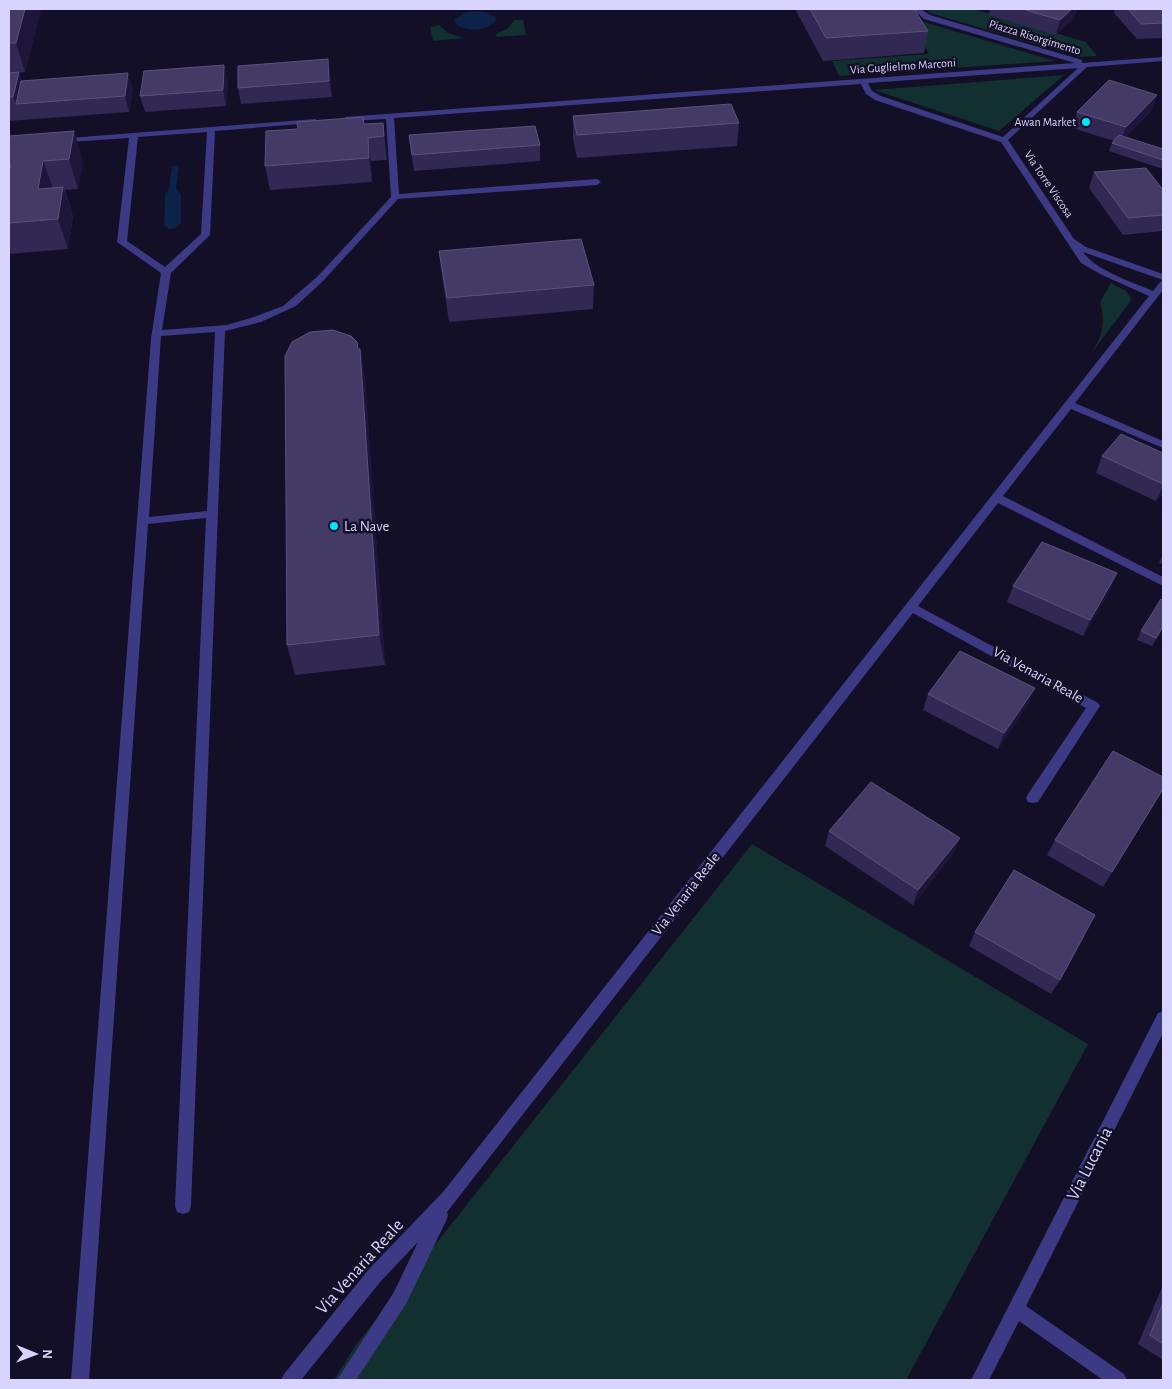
<svg xmlns="http://www.w3.org/2000/svg" width="1172" height="1389" font-family="'Alegreya Sans',sans-serif">
<style>
.green{fill:#12302f}
.water{fill:#0c2248}
.lines{fill:none;stroke-linecap:round;stroke-linejoin:round}
.minor{fill:#3d3a85;fill-rule:evenodd}
.wall{fill:#312854}
.shaded-wall{fill:#1d163a}
.building{fill:#433a66;stroke:#5a527e}
.poi-dot{fill:#00e5ff;stroke:#130f26;stroke-width:2}
.labels{text-anchor:middle;dominant-baseline:central;stroke-width:5;stroke-linejoin:round;paint-order:stroke}
.far-street-label{font-size:12px;fill:#d9d4ff;stroke:#130f26}
.far-poi-label{font-size:12px;fill:#d9d4ff;stroke:#130f26;text-anchor:end}
.poi-label{font-size:15px;fill:#d9d4ff;stroke:#130f26;text-anchor:start}
.street-label{font-size:15px;fill:#d9d4ff;stroke:#130f26}
.near-street-label{font-size:18px;fill:#d9d4ff;stroke:#130f26}
</style>
<rect width="100%" height="100%" fill="#130f26"/>
<path class="green" d="M927 9H973L1086 42 1097 56 1079 57 930 13Z
M907 17 1055 61 839 76 832 61 929 54Z
M514 20H523L526 35 497 37 496 34 507 29Z
M439 25 448 33 463 38 433 41 430 27Z
M1064 75 999 131 874 90Z
M1111 283 1126 291 1131 298 1130 302 1090 355C1102 338 1106 322 1100 302Z
M752 844 1088 1044 906 1380H334L355 1346Z"/>
<path class="water" d="M476 11 489 13 496 18 495 22C485 32 467 32 456 24L454 20 463 13Z
M179 165 176 188 181 194V223L176 228 169 229 164 226 165 194 169 189 172 166Z"/>
<g class="lines">
<path class="minor" d="M913 9H920L930 15 1082 60V63L1163 57V61L1087 67 1008 140 1074 239 1086 247 1163 274V280L1083 252C1095 270 1132 282 1153 291L1160 282 1163 281V290L1075 403 1163 441V448L1071 409 1003 496 1163 577V586L998 503 918 606 1098 703 1100 706 1098 709 1038 802 1033 803 1028 802 1026 798 1028 794 1086 708 913 613 447 1212 448 1215 446 1221 406 1304 356 1380H337L394 1292 418 1242 381 1281 301 1380H281L284 1374 369 1269 443 1192 1149 296 1102 275 1081 263 1001 142 875 100 866 94 861 84 394 118 399 194 597 179 601 182 597 185 398 199 323 281 296 306 261 322 225 331 191 1206 189 1212 183 1214 177 1212 175 1206 206 518 148 524 89 1380H71L151 339 161 273 117 242 129 138 69 142 65 140 69 138 316 119 317 121 313 123 215 131 210 235 171 273 162 330 227 325 254 317 283 306 317 277 391 197 386 119 348 121H345V117L1075 63 924 19ZM1078 68 1003 137 881 96 872 91 868 83ZM207 132 201 234 165 267 127 241 138 137ZM215 332 207 511 149 517 161 336Z
M1163 1011V1033L1026 1306 1124 1374 1127 1380H1103L1019 1321 989 1380H971L1158 1013Z"/>
</g>
<path class="wall" d="M9 9H41L25 72 9 73Z
M795 9H914L928 31 924 53 823 61Z
M990 9H1077L1074 18 1056 35 989 15Z
M1115 9H1163V38L1137 39 1114 13Z
M9 73 22 81 133 89 129 112 9 121Z
M330 75 332 97 241 104 238 88Z
M228 81 226 106 145 112 140 96Z
M1157 95 1151 111 1126 137 1163 149V169L1109 151 1112 143 1114 141 1072 128 1077 112Z
M573 116 739 123 737 146 577 158 573 139Z
M383 123 387 160 371 161 372 182 270 190 265 166 364 124Z
M409 135 540 145V161L414 171Z
M9 136 83 161 78 189 65 190 73 217 68 249 9 254Z
M1094 172 1163 190V231L1123 235 1089 188Z
M439 251 594 285 593 309 449 322 442 275Z
M358 349H360L365 380 385 665 295 675 287 645Z
M1163 453V493L1156 501 1096 473 1102 456Z
M1163 554V564L1159 563Z
M1117 573 1110 590 1083 636 1007 602 1013 586Z
M1163 600V628L1152 646 1137 640 1141 631Z
M1035 688 1028 704 998 749 923 710 928 694Z
M1163 789 1103 887 1047 855 1055 840Z
M829 831 954 853 913 905 825 846Z
M975 932 1060 980 1051 994 969 946Z
M1163 1285V1360L1138 1344Z"/>
<path class="shaded-wall" d="M25 9H41L25 72 16 43Z
M1072 9H1077L1074 18 1056 35 1060 20Z
M328 59 330 75 332 97 329 81Z
M224 65 228 81 226 106 223 90Z
M19 72 27 95 16 104 13 97Z
M128 73 133 89 129 112 125 96Z
M1157 95 1151 111 1120 143 1126 127Z
M74 131 83 161 78 189 69 159Z
M368 138 371 161 372 182 369 158Z
M43 161 54 191 38 189Z
M63 187 73 217 68 249 58 219Z
M360 349 365 380 385 665 379 635Z
M1163 486V493L1156 501Z
M1117 573 1110 590 1083 636 1090 620Z
M1035 688 1028 704 998 749 1004 733Z
M960 838 954 853 913 905 918 890Z"/>
<path class="building" d="M9 9H25L16 43H9Z
M810 9H914L928 31 826 38Z
M1022 9H1072L1060 20Z
M1128 9H1163V23L1141 24Z
M328 59 329 81 238 88V66Z
M224 65 223 90 140 96 144 71Z
M19 72 13 97H9V73Z
M128 73 125 96 16 104 21 81Z
M1109 80 1157 95 1126 127 1077 112Z
M731 104 739 123 577 135 573 116Z
M363 117 364 124 383 123 384 136 368 138 369 158 265 166 266 131 298 129 297 122Z
M535 126 540 145 412 155 409 135Z
M74 131 69 159 43 161 38 189 63 187 58 219 9 223V172L11 164H9V136Z
M1119 135 1163 149V160L1112 143Z
M1146 168 1163 190V215L1128 218 1094 172Z
M581 239 594 285 447 298 439 251Z
M333 330 351 336 357 342 358 349H360L379 635 287 645 285 356 292 342 310 332Z
M1121 434 1163 453V484L1102 456Z
M1042 542 1117 573 1090 620 1013 586Z
M1161 599 1163 600V626L1156 638 1141 631Z
M960 651 1035 688 1004 733 928 694Z
M1113 751 1163 777V789L1112 872 1055 840Z
M871 782 960 838 918 890 829 831Z
M1014 870 1095 915 1060 980 975 932Z
M1163 1303V1344L1150 1335Z"/>
<g class="poi-dot">
<circle cx="1086" cy="122" r="5"/>
<circle cx="334" cy="526" r="5"/>
</g>
<g class="labels">
<g class="far-street-label">
<text transform="translate(1035 37) rotate(17)">Piazza Risorgimento</text>
<text transform="translate(903 66) rotate(-4)">Via Guglielmo Marconi</text>
<text transform="translate(1049 184) rotate(56)">Via Torre Viscosa</text>
</g>
<g class="far-poi-label">
<text x="1076" y="122">Awan Market</text>
</g>
<g class="poi-label">
<text x="344" y="526">La Nave</text>
</g>
<g class="street-label">
<text transform="translate(1038 675) rotate(29)">Via Venaria Reale</text>
<text transform="translate(686 894) rotate(-52)">Via Venaria Reale</text>
</g>
<g class="near-street-label">
<text transform="translate(1090 1164) rotate(-63)">Via Lucania</text>
<text transform="translate(360 1267) rotate(-48)">Via Venaria Reale</text>
</g>
</g>
<rect width="1172" height="1389" fill="none" stroke="#d9d4ff" stroke-width="20"/>
<g transform="translate(35 1354) rotate(91)" stroke="#130f26" stroke-width="4" paint-order="stroke">
<path d="M0-4L9 19L0 12L-9 19Z" fill="#d9d4ff"/>
<text y="-8" font-size="14" font-weight="bold" text-anchor="middle" fill="#d9d4ff">N</text>
</g>
</svg>
